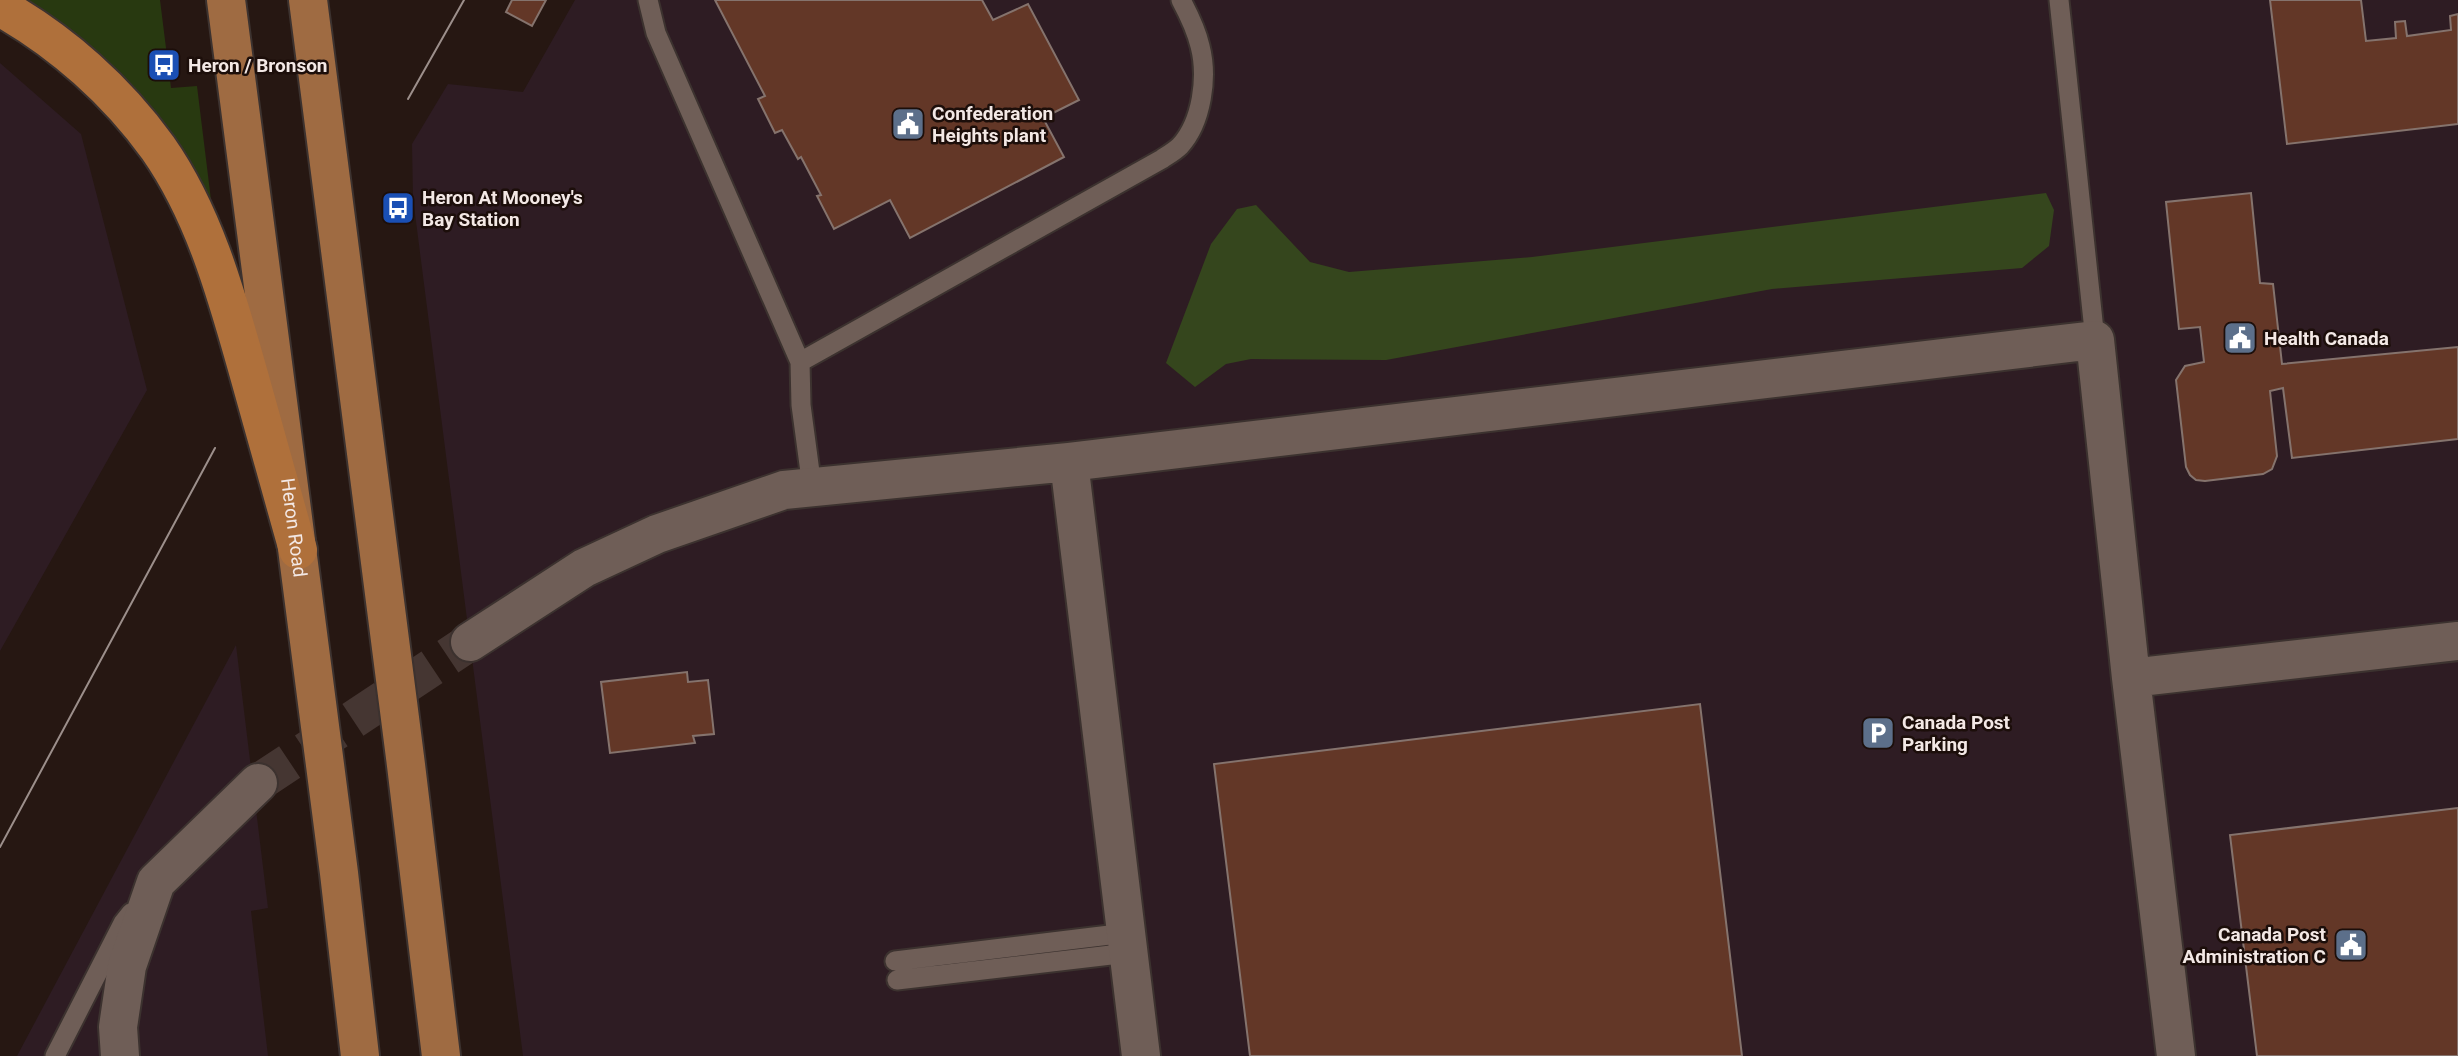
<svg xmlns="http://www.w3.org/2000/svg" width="2458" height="1056" font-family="Roboto,sans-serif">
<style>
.commercial{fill:#2e1c23}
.green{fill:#283910}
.forest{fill:#35461d}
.building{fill:#633727;stroke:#85736d;stroke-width:2}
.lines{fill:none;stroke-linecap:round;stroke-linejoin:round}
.minor-tunnel{stroke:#453632;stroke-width:38;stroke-dasharray:38 19;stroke-linecap:butt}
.service-casing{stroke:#3c322f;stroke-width:23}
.minor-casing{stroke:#3c322f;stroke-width:42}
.primary-casing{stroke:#3c322f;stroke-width:42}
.trunk-casing{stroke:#3c322f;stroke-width:42}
.service{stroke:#6f5e57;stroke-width:19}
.minor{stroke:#6f5e57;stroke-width:38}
.primary{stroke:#9f6b42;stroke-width:38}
.trunk{stroke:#af703b;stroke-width:38}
.tram{stroke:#9c8f8b;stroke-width:2}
.labels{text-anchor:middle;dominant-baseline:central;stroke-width:5;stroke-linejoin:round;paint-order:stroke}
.poi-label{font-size:19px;font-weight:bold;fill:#f3e8e5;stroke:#1c0e0a;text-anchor:start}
.street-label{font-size:19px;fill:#f3e8e5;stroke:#1c0e0a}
</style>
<rect width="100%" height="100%" fill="#261712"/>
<path class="commercial" d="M575 0H2458V1056H523L413 198 412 144 448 84 523 92Z
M0 63 81 134 147 390 0 651Z
M236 645 268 908 251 911 268 1056H17Z"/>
<path class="green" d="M11 0H160L171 88 197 86 212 208Z"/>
<path class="forest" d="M2046 193 2054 210 2049 246 2022 268 1772 289 1386 360 1251 359 1226 364 1195 387 1166 363 1211 244 1237 209 1256 205 1310 262 1349 272 1532 257Z"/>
<path class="building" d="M512 0H546L532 26 506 12Z
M715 0H982L993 20 1028 4 1079 100 1043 118 1064 157 910 238 890 200 834 229 817 196 821 195 801 157 798 159 782 130 775 133 758 99 765 96Z
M2270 0H2361L2366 41 2396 38 2395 22 2405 21 2407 36 2451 30 2450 16 2458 14V124L2287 144Z
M2251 193 2260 283 2273 284 2282 364 2458 347V439L2292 458 2283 388 2270 391 2277 456 2272 469 2263 474 2205 481 2196 480 2190 475 2186 467 2176 380 2185 366 2204 362 2200 327 2179 329 2166 202Z
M687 672 688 682 708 680 714 734 693 736 695 743 610 753 601 682Z
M1700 704 1742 1056H1250L1214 764Z
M2458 808V1056H2257L2230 835Z"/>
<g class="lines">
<path class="minor-tunnel" d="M258 783 470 642"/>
<defs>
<path id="service" d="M648 0 656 33 800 362 801 405 812 487
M2059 0 2095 340
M800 362 1162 159C1168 155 1175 151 1180 146 1202 122 1208 77 1200 46 1196 29 1189 15 1181 0
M895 961 1126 933
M897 980 1128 953
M55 1056 123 923 131 913"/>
<path id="minor" d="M1069 462 1141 1056
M470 642 584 568 657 534 784 490 1069 462 2095 340 2131 678 2176 1056
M2131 678 2458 641
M120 1056 118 1027 127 966 156 882 258 783"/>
<g id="primary">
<path id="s1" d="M226 0 339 873 360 1056"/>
<path d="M308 0 406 765 441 1056"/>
</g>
<path id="trunk" d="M0 7C61 41 117 91 158 148 205 215 227 297 249 375 265 433 281 491 298 550"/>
</defs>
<use href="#service" class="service-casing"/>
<use href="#minor" class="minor-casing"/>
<use href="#primary" class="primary-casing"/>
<use href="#trunk" class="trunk-casing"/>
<use href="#service" class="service"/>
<use href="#minor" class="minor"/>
<use href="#primary" class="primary"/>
<use href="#trunk" class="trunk"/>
<path class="tram" d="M408 99 464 0
M0 847 215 448"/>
</g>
<defs>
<symbol id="bus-square" viewBox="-11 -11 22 22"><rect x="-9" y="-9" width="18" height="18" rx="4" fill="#1a4fb4" stroke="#1c0e0a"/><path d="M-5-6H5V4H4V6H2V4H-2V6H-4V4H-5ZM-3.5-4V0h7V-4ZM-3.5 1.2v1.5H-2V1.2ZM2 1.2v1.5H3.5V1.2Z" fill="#fff"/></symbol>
<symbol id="civic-square" viewBox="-11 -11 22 22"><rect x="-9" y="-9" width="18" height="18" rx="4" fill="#5c6f8a" stroke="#1c0e0a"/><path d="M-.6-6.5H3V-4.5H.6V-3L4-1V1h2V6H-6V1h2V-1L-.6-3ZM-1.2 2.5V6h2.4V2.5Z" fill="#fff"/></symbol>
<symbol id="parking-square" viewBox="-11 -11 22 22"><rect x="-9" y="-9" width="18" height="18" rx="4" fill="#5c6f8a" stroke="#1c0e0a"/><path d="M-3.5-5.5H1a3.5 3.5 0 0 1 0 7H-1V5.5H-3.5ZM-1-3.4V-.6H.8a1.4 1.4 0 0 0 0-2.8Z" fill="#fff"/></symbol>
</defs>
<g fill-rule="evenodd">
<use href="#bus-square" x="145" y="46" width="38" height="38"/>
<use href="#civic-square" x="889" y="105" width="38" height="38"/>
<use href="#bus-square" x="379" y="189" width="38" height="38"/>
<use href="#civic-square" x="2221" y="319" width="38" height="38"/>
<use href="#parking-square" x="1859" y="714" width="38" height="38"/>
<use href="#civic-square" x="2332" y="926" width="38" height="38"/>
</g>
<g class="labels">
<g class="poi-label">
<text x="188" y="65">Heron / Bronson</text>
<text x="932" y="113">Confederation<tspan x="932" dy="22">Heights plant</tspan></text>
<text x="422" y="197">Heron At Mooney's<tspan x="422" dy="22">Bay Station</tspan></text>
<text x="2264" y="338">Health Canada</text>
<text x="1902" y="722">Canada Post<tspan x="1902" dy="22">Parking</tspan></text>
<text x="2326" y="934" text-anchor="end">Canada Post<tspan x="2326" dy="22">Administration C</tspan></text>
</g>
<g class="street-label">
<text stroke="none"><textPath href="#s1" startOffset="532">Heron Road</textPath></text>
</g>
</g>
</svg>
